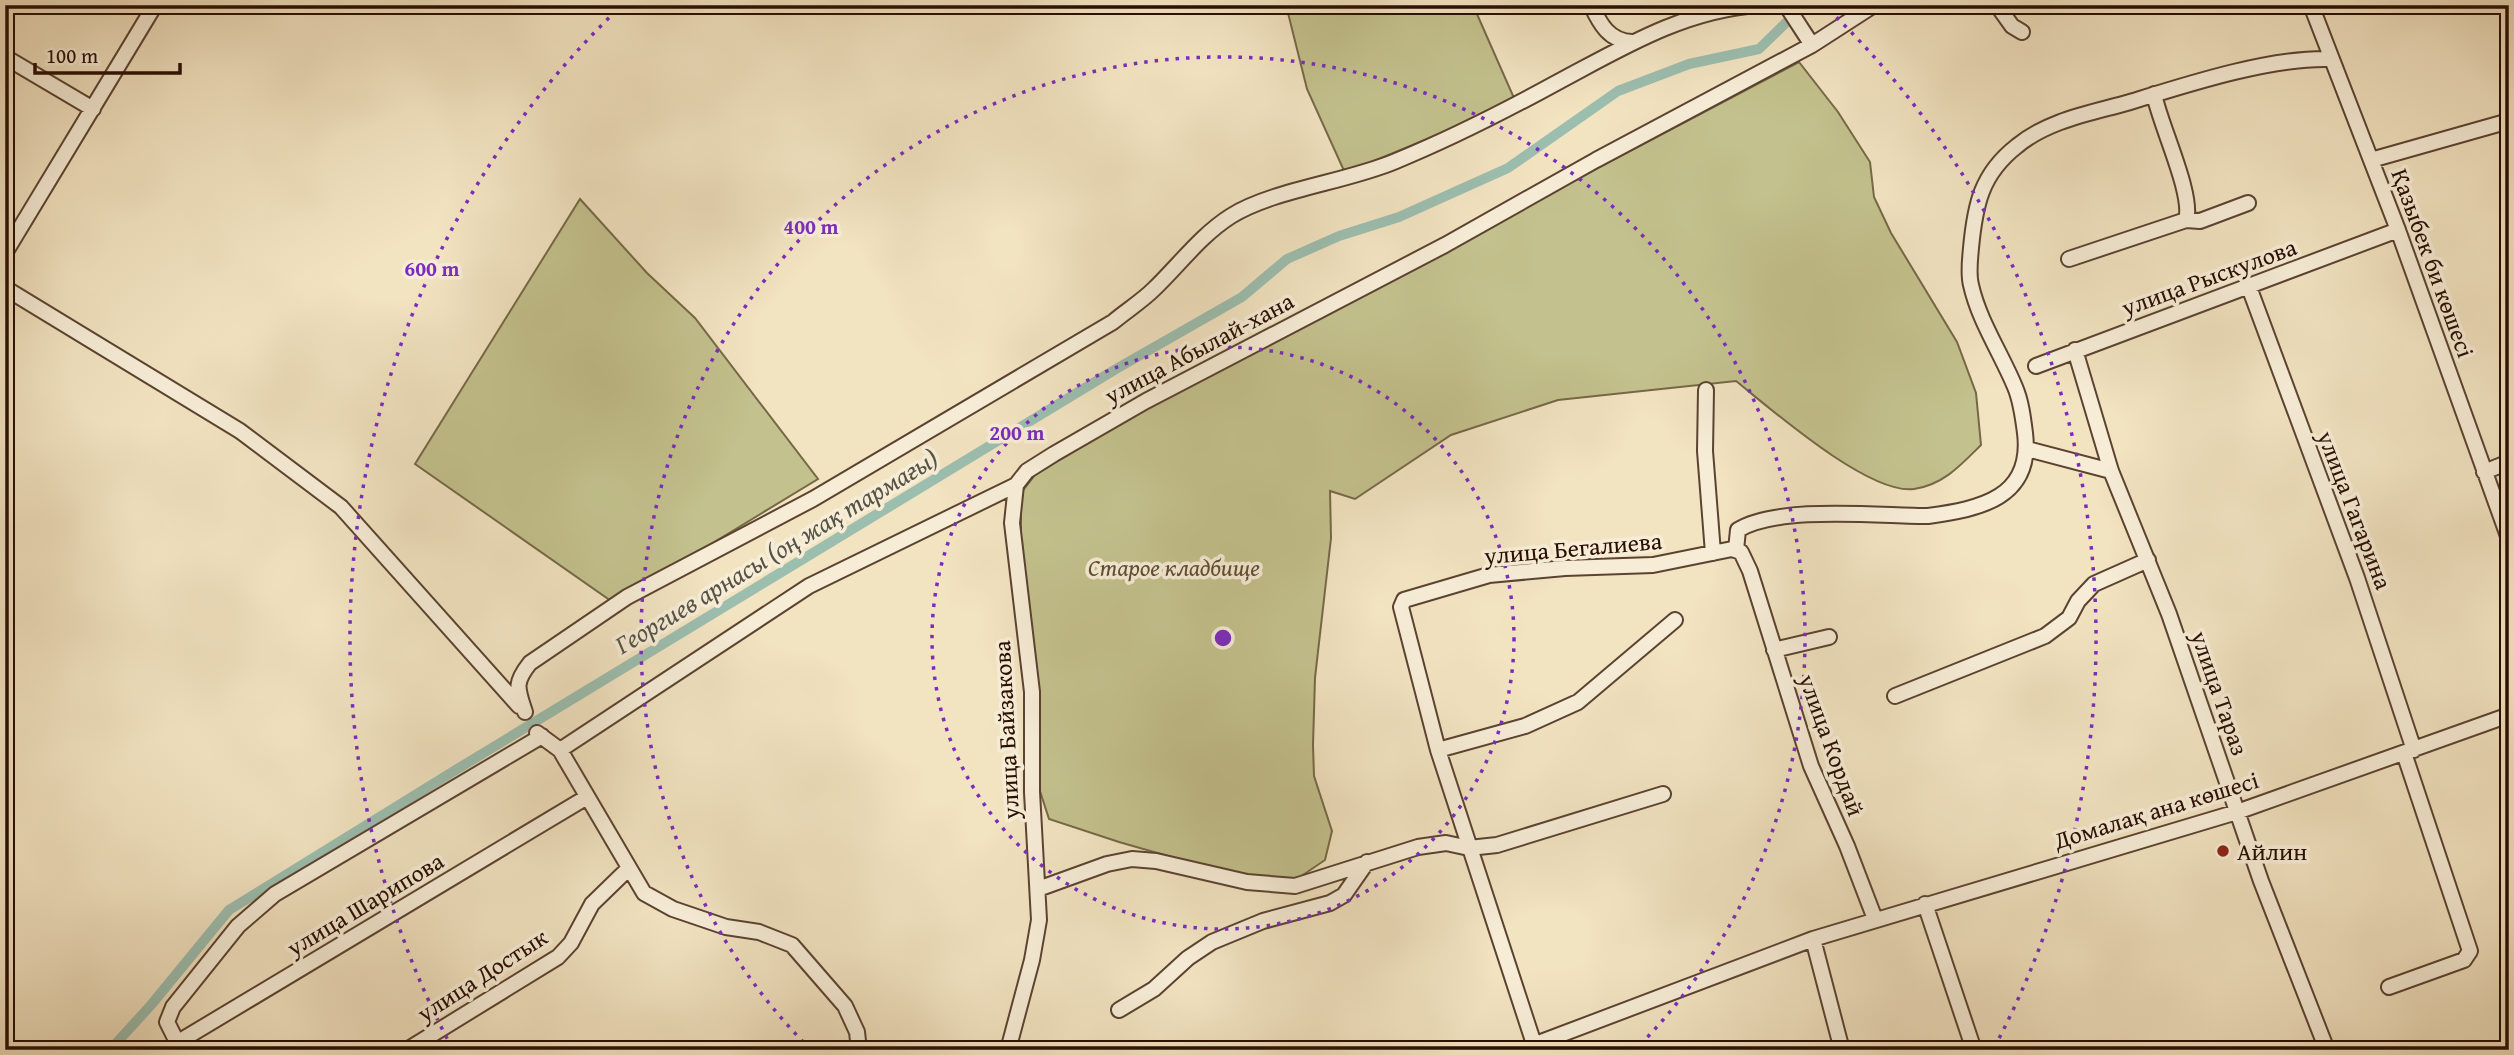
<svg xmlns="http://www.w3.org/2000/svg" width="2514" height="1055" font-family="'Gentium Book Plus',serif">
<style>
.green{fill:#c3c18d;stroke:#766847;stroke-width:2}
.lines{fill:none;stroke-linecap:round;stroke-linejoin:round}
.canal{stroke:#9cbeaf;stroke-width:10}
.minor-casing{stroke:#5b4331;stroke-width:18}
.minor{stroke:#f7edd7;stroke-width:14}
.ring{fill:none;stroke:#7b2cbf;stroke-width:3.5;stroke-dasharray:3.5 7}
.poi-dot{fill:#8f2418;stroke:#f7edd7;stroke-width:2.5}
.labels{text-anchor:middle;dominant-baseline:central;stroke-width:7;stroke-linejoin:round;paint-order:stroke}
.street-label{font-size:24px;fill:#290e01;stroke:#f7edd7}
.park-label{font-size:24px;font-style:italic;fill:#5f4d32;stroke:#f7edd7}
.poi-label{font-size:24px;fill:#290e01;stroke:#f7edd7;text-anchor:start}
.water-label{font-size:26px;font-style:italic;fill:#575447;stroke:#f7edd7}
.centre{fill:#7b2cbf;stroke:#f7edd7;stroke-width:3.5}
.ring-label{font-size:21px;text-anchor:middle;font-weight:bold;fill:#7b2cbf;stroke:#f7edd7;stroke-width:7;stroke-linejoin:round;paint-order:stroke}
</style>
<rect width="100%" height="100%" fill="#f2e3c1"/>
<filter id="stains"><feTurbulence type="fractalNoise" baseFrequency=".00286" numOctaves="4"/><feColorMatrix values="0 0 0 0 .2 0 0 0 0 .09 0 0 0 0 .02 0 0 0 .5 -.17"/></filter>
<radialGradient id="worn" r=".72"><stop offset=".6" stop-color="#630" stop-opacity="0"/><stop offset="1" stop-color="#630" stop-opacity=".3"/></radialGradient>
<path class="green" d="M1286 5H1473L1514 98 1461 125 1345 173 1307 89Z
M1799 62 1838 112 1870 162 1874 197 1891 233 1957 342 1976 393 1981 445C1961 465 1943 485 1914 489 1869 495 1772 410 1736 381L1558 400 1451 435 1355 499 1330 491 1331 538 1315 678 1313 745 1314 776 1332 831 1325 860 1297 879 1234 875 1119 842 1049 819 1038 785 1037 700 1021 561V493L1035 475 1163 397Z
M580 199 647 273 695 318 818 479 614 603 415 464Z"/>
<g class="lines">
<path class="canal" d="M110 1050 151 1005 229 910 454 771 1116 369 1242 297 1287 259 1339 236 1399 217 1508 168 1618 91 1689 64 1759 49 1804 5"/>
<defs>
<path id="minor" d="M1591 5C1600 24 1609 41 1632 42
M1786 5 1812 45
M1997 5 2012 26 2022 32
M2311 5 2398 230 2509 539
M5 57 93 109
M2371 160 2509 121
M2186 220 2200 221 2248 203
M5 253 155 5
M2069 259 2186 220C2194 195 2160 125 2154 94
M2249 287 2357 578 2414 750
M5 288 240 431 341 507 519 706
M2075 350 2111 471 2169 614 2261 881 2327 1050
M2036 366 2398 230
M1706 390 1705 451 1713 553
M2027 449 2111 471
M2484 472 2509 462
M1736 550 1738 530C1779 505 1879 516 1928 516 1980 509 2033 498 2025 433 2023 417 2021 401 2015 387 2001 353 1979 321 1971 285 1968 273 1970 260 1971 248 1975 205 1981 174 2017 146 2048 120 2092 113 2130 102 2188 84 2271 57 2331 59
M1774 650 1829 637
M1895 696 2045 636 2069 618 2078 601 2094 584 2148 560
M525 712C517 688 514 683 530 663L627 597 813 499 1113 322C1126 311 1142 301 1154 289 1179 265 1201 235 1231 216 1272 190 1347 182 1396 161 1452 138 1505 111 1558 82 1622 48 1684 10 1758 5
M537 733 560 750 644 893 673 909 726 927 759 932 792 945 845 1006 857 1032 859 1050
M560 750 809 586 1016 485 1027 471 1054 454 1146 401 1445 245 1596 160 1812 45 1874 5
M1438 750 1525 726 1578 702 1675 620
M1038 889 1107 864 1132 859 1156 861 1247 882 1295 886 1418 847 1446 843 1469 848 1497 845 1663 794
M1925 904 1974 1050
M1813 939 1842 1050
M2389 987 2464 960 2470 951 2404 753
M1119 1010 1154 989 1188 958 1212 942 1263 921 1330 903 1344 895 1367 862
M177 1042 167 1022 173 1007 238 926 275 894 542 736
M1534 1044 1438 750 1401 607 1404 600 1489 575 1565 568 1653 565 1732 549 1741 552 1750 571 1811 766 1847 846 1875 919
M165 1050 587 797
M407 1050 558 957 571 943 592 904 628 869
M1008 1050 1032 960 1039 920 1032 792V692L1012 523 1016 485
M1520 1050 1813 939 2237 812 2509 715
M2221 1050 2224 1049"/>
</defs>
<use href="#minor" class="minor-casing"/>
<use href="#minor" class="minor"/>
</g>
<g class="ring">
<circle cx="1223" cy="638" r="291"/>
<path d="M811 1050A582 582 0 1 1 1635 1050"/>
<path d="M452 1048A873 873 0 0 1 617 10M1829 10A873 873 0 0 1 1994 1048"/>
</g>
<circle class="poi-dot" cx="2223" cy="851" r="7"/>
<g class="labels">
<g class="street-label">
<text transform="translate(2433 263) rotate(70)">Қазыбек би көшесі</text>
<text transform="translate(2209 277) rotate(-20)">улица Рыскулова</text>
<text transform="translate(1199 348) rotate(-28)">улица Абылай-хана</text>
<text transform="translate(2355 510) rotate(69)">улица Гагарина</text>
<text transform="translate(1573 548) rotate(-5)">улица Бегалиева</text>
<text transform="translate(2220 693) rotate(71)">улица Тараз</text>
<text transform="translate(1006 730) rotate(-93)">улица Байзакова</text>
<text transform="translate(1832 745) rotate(70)">улица Кордай</text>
<text transform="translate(2156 810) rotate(-17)">Домалақ ана көшесі</text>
<text transform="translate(365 904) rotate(-31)">улица Шарипова</text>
<text transform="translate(482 975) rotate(-33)">улица Достык</text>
</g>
<g class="park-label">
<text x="1174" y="567">Старое кладбище</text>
</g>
<g class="poi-label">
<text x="2237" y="851">Айлин</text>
</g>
<g class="water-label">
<text transform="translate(776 551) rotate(-31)">Георгиев арнасы (оң жақ тармағы)</text>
</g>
</g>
<circle cx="1223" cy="638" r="10" class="centre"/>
<g class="ring-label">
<text x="811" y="234">400 m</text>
<text x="432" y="276">600 m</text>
<text x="1017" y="440">200 m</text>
</g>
<rect width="2514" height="1055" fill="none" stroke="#f2e3c1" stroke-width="28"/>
<rect x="7" y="7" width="2500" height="1041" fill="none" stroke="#290e01" stroke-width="3.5"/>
<rect x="14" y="14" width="2486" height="1027" fill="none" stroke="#290e01" stroke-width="2"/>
<path d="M35 63v10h145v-10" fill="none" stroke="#290e01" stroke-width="3.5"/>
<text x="46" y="63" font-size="21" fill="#290e01" stroke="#f7edd7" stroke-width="5" paint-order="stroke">100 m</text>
<rect width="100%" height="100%" filter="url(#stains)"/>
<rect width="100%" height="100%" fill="url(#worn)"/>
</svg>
